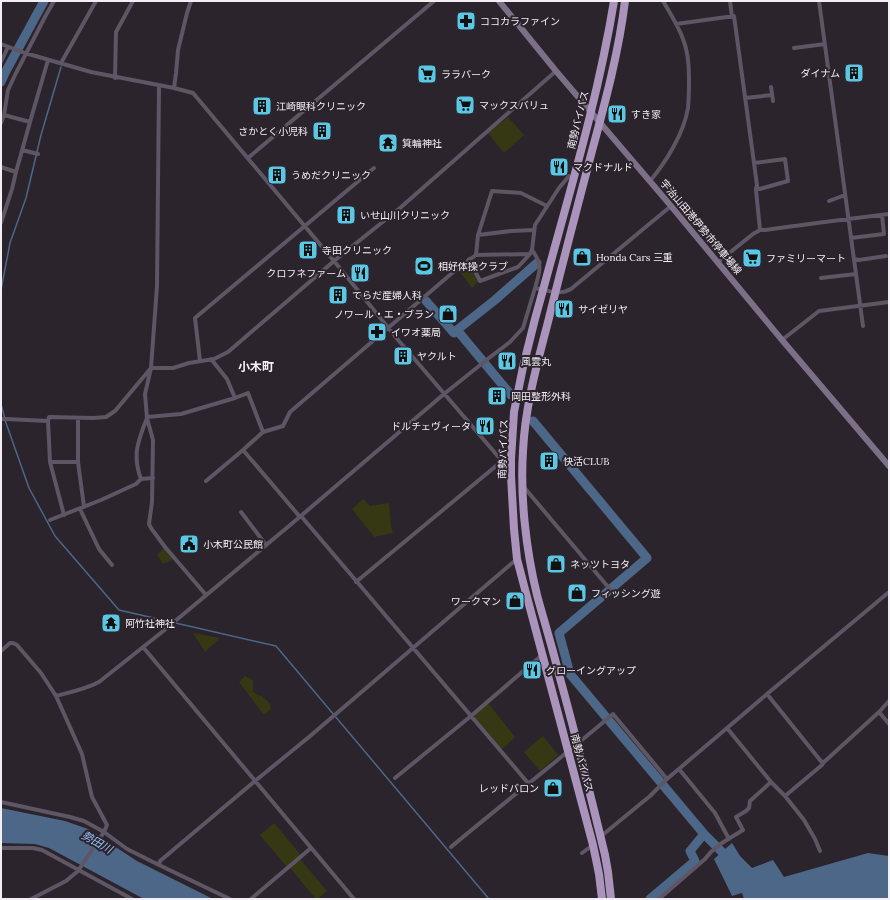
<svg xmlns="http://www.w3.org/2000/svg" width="890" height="900" font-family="Lora,'Noto Sans JP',serif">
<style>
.green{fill:#353813}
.water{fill:#4d6788}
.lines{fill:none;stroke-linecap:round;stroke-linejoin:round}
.stream{stroke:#4d6788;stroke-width:1.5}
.river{stroke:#4d6788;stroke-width:9}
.street{stroke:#5e5565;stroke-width:4}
.secondary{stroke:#7d6f88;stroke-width:6}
.highway{stroke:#ab94bb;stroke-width:8}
.labels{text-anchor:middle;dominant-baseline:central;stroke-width:4;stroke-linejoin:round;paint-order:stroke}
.poi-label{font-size:10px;fill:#f3eff4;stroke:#2b242c;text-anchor:start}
.street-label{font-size:10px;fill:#f3eff4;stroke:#2b242c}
.water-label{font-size:11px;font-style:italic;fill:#96c2f9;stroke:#2b242c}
.quarter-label{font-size:12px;font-weight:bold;fill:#f3eff4;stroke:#2b242c}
</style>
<rect width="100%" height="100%" fill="#2b242c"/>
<path class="green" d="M508 117 524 135 504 153 488 133Z
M469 263 478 282 472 288 460 272Z
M363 499 370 506 389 503 391 527 393 533 374 537 352 509Z
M164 548 173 560 163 564 157 555Z
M193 633 220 638 205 652Z
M245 676 253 680V692L258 695 262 696C263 697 264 698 265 699 269 703 270 702 271 709L264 715 239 682Z
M488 703 515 737 508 744 501 750 473 716Z
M543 736 558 755 540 771 524 752Z
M274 823 301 855 287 867 260 835Z
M300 859 327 891 318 899H316L290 868Z"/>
<path class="water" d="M1 808 65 821 88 829 137 861 213 899H144L49 848 35 844 1 843Z
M732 843 740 856 752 868 773 860 784 877 868 853 889 856V899H744L742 893 732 896 714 859Z"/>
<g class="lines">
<path class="stream" d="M1 290 10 243 26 198 41 135 61 67
M1 404 6 423 29 488 55 536 119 610 276 646 489 899"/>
<path class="river" d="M1 82 6 71 44 1
M426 301 454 333 457 330 511 395
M457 330 495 300 537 263
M533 421 647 558 559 633 570 674 704 834
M650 899 695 861 690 851 704 834 722 852"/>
<path class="street" d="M730 1 732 17
M819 1 863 326
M676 24 734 16 757 185 756 190 760 230
M1 44 25 53 91 72 174 88 193 93 334 261 399 341 502 461
M794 48 825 44
M1 62 8 47
M61 63 96 1
M115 78 116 32 133 1
M159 86 157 286 151 368 145 394 147 418 153 440 152 502 149 524 151 528 165 547 206 595
M771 87 773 101
M174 88 176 73 178 50 187 13 191 1
M745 98 772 95
M4 115 30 122 48 60
M1 123 4 115 8 90 16 73 46 15 54 1
M22 150 38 154
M248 158 434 1
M754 163 785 159 788 181 760 189 756 188
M1 167 16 172 30 122
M650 181C666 162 684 133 688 108 689 98 689 88 689 78 689 64 688 51 683 39 678 25 670 13 663 1
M829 201 845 195
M1 223 12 189 16 172
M478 235 492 191 521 193 547 206
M851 238 884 234 882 215
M532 250C543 265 540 271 535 288
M476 255 478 235 511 231 534 230
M469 259 480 281 518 267 530 254
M854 259 859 260 886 256
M718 262 753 234 760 230H765C807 224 848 219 889 214
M821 278 856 274
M782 340 819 311 889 302
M211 359 227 379 235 398 248 393 263 432
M200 361 195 318 374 168
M147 417 181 414 235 398
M78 418V462L84 507
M1 419H6L48 421
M50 462H78
M141 479C132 455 138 441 147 418
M206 481 243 450
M523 486 614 594
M80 509 99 549 112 565
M241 512 266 545
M64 515 50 462 48 421 49 417 94 418 106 417 115 411 151 368H173L189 363 214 359 228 352 334 261 400 208 556 71
M301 516 528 783
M300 517 278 491 243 450 263 432 283 426 290 412 458 268 476 255 530 254 532 250 535 225 559 188 569 176
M50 520 101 500 136 484 141 479 153 478
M356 582 502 461 511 459
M143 647 354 899
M1 651 10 643H13L17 645 41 673 56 696 82 754 92 797 107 825 104 832 78 871 66 881 31 899
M767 694 820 760 823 763
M56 696C71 692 86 689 99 682L162 632 289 526 444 394 489 358 510 342 523 328 535 288C547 290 559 296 571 289L671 206
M879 712 889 724
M727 728 771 782 785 796 804 820 815 839 820 851
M679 769 715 813 729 839
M395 778 471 716 542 655
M785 796 822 765 823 763 879 712 889 701
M1 802 70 817 84 821 104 832 127 849 159 865 230 899
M600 837 650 796 667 779 767 694 889 592
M451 847C505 802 560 759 613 714L667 779
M1 848H33L42 850 132 899
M582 853 593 845
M159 865 160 861 255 781 309 737 517 559
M251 899 311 848
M659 899 705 859C715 845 729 839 743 830L736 817 746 811 749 808 750 801 771 782"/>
<path class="secondary" d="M499 1 556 71 671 206 782 340 889 466"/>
<path class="highway" d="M602 899 599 874 593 845 527 597 517 559 514 529 511 476V459L514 412 523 367 535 319 543 290C569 194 598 99 614 1
M611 899 608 872 605 855C590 793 575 732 558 671 552 646 544 621 537 595 526 550 520 497 523 451 525 407 537 364 548 322 562 265 577 208 592 151 605 103 619 51 625 1"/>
</g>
<defs>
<symbol id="pharmacy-square" viewBox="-11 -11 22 22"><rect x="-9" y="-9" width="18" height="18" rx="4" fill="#5ac8e5" stroke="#2b242c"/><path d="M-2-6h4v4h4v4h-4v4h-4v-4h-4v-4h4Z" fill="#111"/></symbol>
<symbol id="building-square" viewBox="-11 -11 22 22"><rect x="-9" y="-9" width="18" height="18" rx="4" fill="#5ac8e5" stroke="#2b242c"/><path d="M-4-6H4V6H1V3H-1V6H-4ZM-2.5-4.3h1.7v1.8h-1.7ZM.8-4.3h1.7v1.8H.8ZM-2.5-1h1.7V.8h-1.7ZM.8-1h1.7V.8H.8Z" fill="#111"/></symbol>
<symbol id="supermarket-square" viewBox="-11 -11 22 22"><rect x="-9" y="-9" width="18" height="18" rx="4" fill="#5ac8e5" stroke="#2b242c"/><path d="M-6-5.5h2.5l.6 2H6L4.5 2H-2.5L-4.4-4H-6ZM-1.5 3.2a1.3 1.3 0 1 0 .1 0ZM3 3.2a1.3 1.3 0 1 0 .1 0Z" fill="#111"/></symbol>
<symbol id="restaurant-square" viewBox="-11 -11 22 22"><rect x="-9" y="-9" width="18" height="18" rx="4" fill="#5ac8e5" stroke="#2b242c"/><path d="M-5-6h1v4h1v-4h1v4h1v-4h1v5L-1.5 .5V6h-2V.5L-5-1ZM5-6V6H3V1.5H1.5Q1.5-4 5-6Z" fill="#111"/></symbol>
<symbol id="temple-square" viewBox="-11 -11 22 22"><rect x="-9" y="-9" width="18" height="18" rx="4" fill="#5ac8e5" stroke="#2b242c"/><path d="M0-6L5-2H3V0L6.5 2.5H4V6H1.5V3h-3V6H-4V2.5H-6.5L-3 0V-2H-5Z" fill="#111"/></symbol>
<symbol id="shop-square" viewBox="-11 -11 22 22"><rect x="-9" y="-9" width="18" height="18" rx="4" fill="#5ac8e5" stroke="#2b242c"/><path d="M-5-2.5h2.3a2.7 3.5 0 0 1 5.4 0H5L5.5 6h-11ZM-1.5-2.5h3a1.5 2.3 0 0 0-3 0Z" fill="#111"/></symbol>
<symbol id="stadium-square" viewBox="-11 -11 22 22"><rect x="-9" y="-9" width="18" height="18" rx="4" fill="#5ac8e5" stroke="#2b242c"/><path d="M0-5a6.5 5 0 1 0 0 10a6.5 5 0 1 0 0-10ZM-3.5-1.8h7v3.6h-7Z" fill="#111"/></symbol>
<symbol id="civic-square" viewBox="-11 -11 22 22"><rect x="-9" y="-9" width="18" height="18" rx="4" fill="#5ac8e5" stroke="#2b242c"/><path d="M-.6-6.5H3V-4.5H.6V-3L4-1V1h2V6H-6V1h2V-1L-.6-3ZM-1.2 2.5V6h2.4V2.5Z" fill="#111"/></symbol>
</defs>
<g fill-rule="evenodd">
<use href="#pharmacy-square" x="455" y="10" width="22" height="22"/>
<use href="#building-square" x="843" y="62" width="22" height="22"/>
<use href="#supermarket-square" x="416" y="63" width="22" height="22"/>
<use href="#supermarket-square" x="454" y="94" width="22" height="22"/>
<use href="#building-square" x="251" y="95" width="22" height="22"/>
<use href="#restaurant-square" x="606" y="103" width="22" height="22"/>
<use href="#building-square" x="311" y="120" width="22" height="22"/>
<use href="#temple-square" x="377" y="132" width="22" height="22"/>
<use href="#restaurant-square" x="548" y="156" width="22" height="22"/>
<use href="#building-square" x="266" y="164" width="22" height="22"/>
<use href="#building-square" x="335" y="204" width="22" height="22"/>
<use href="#building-square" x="297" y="239" width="22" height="22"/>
<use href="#shop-square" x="571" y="246" width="22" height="22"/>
<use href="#supermarket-square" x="741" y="247" width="22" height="22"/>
<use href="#stadium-square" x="413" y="255" width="22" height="22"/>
<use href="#restaurant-square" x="349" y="262" width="22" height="22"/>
<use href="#building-square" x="327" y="284" width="22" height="22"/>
<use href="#restaurant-square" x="553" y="298" width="22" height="22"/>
<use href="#shop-square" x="437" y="303" width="22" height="22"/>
<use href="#pharmacy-square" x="366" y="321" width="22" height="22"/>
<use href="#building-square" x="392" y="345" width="22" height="22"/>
<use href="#restaurant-square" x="496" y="350" width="22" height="22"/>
<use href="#building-square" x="486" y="385" width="22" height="22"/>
<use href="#restaurant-square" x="474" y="415" width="22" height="22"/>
<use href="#building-square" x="538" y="450" width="22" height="22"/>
<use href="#civic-square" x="178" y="533" width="22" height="22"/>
<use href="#shop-square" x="545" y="553" width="22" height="22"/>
<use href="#shop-square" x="566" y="582" width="22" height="22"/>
<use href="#shop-square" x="504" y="590" width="22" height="22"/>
<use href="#temple-square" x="100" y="612" width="22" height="22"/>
<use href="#restaurant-square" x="521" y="659" width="22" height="22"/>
<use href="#shop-square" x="542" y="777" width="22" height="22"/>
</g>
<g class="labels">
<g class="poi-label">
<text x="480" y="21">ココカラファイン</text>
<text x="840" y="73" text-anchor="end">ダイナム</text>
<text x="441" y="74">ララパーク</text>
<text x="479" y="105">マックスバリュ</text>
<text x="276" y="106">江崎眼科クリニック</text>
<text x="631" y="114">すき家</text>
<text x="308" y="131" text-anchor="end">さかとく小児科</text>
<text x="402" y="143">箕輪神社</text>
<text x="573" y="167">マクドナルド</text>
<text x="291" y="175">うめだクリニック</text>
<text x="360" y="215">いせ山川クリニック</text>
<text x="322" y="250">寺田クリニック</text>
<text x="596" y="257">Honda Cars 三重</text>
<text x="766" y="258">ファミリーマート</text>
<text x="438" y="266">相好体操クラブ</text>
<text x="346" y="273" text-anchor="end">クロフネファーム</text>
<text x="352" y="295">てらだ産婦人科</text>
<text x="578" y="309">サイゼリヤ</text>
<text x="434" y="314" text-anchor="end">ノワール・エ・ブラン</text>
<text x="391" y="332">イワオ薬局</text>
<text x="417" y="356">ヤクルト</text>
<text x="521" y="361">風雲丸</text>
<text x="511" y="396">岡田整形外科</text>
<text x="471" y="426" text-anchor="end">ドルチェヴィータ</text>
<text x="563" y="461">快活CLUB</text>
<text x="203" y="544">小木町公民館</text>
<text x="570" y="564">ネッツトヨタ</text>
<text x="591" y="593">フィッシング遊</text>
<text x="501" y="601" text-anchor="end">ワークマン</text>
<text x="125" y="623">阿竹社神社</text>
<text x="546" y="670">グローイングアップ</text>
<text x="539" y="788" text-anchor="end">レッドバロン</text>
</g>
<g class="street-label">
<text transform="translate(578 120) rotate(-76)">南勢バイパス</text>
<text transform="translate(701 227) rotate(50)">宇治山田港伊勢市停車場線</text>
<text transform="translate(503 449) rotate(-88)">南勢バイパス</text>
<text transform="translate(582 763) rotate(75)">南勢バイパス</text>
</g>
<g class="water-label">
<text transform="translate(97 842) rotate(29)">勢田川</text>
</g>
<g class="quarter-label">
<text x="256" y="366">小木町</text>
</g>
</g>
<rect width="890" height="900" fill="none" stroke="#f3eff4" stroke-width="4"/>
</svg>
